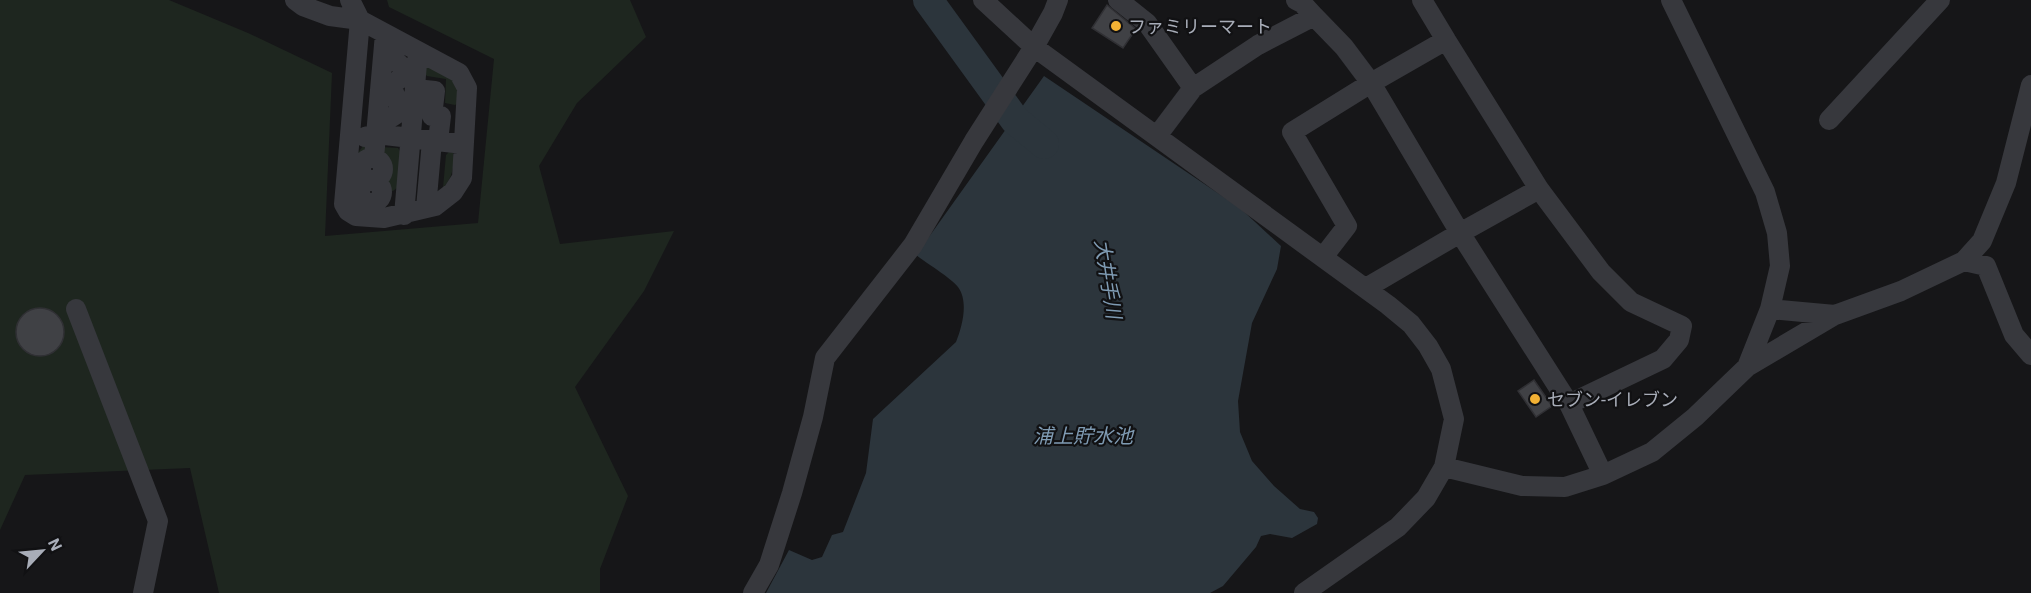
<svg xmlns="http://www.w3.org/2000/svg" width="2031" height="593" font-family="Roboto,'Noto Sans JP',sans-serif">
<style>
.green{fill:#1e261f}
.water{fill:#2c353c}
.lines{fill:none;stroke-linecap:round;stroke-linejoin:round}
.river{stroke:#2c353c;stroke-width:30}
.building{fill:#404145;stroke:#303034;stroke-width:1.5}
.minor{stroke:#37383d;stroke-width:20}
.poi-dot{fill:#f2b134;stroke:#111113;stroke-width:2}
.labels{text-anchor:middle;dominant-baseline:central;stroke-width:4.5;stroke-linejoin:round;paint-order:stroke}
.poi-label{font-size:18px;fill:#a8adb8;stroke:#111113;text-anchor:start}
.water-label{font-size:20px;font-style:italic;fill:#7f9bb3;stroke:#111113}
</style>
<rect width="100%" height="100%" fill="#161618"/>
<path class="green" d="M0 0H169L248 33 332 73 325 236 478 223 494 59 389 7 387 0H630L646 37 577 103 539 166 560 244 674 231 644 291 575 387 628 496 600 569V593H219L190 468 25 475 0 530Z
M431 67 457 83 458 103 455 105 445 103 446 79 427 76 425 74 426 68Z
M363 146H368L371 155C360 162 356 168 363 180L358 191 361 201 364 204V206H356L353 201 357 154Z
M381 147 398 148 402 154 397 188 393 191 385 190 380 181C390 172 389 164 378 156Z
M449 152 453 153C455 166 452 179 443 188L446 155Z"/>
<path class="water" d="M1044 76 1240 208 1281 246 1277 269 1252 323 1238 401 1240 432 1252 461 1274 486 1300 509 1314 512 1318 518 1317 524 1292 538 1270 534 1261 536 1256 547 1223 586 1210 593H766L789 550 812 560 822 557 832 535 843 532 866 473 873 419 956 342C962 327 969 302 958 287 950 277 926 263 916 255Z"/>
<g class="lines">
<path class="river" d="M928 0 1015 120 1044 144"/>
</g>
<path class="building" d="M1107 5 1136 29 1123 48 1092 28Z
M16 332a24 24 0 1 1 48 0a24 24 0 1 1-48 0Z
M1534 380 1552 406 1536 417 1518 391Z"/>
<g class="lines">
<path class="minor" d="M295 0 303 6 330 16 360 20 459 73 467 88 462 178 453 192 435 206 384 218 356 216 348 211 344 204 360 20 350 0
M983 0 1034 47 1388 305 1411 324 1428 346 1441 369 1454 419 1444 467 1426 498 1398 527 1304 593
M1118 0 1147 23 1193 88
M1296 0 1302 3 1314 16
M1422 0 1446 40
M415 89 435 91 432 116H441L438 141
M378 118 392 117 398 113 400 107 392 88 394 83 402 77V67L395 60 383 57
M1829 120 1940 0
M1157 136 1193 88 1258 45 1314 16 1344 47 1371 83 1460 233 1569 404 1603 475
M365 137 376 134 463 144
M361 169a11 11 0 1 1 22 0a11 11 0 1 1-22 0Z
M374 158 385 34
M360 192a11 11 0 1 1 22 0a11 11 0 1 1-22 0Z
M426 208 432 141
M404 215 418 52
M1323 257 1347 226 1292 132 1371 83 1446 40 1539 189 1601 272 1631 302 1682 326 1679 340 1663 359 1569 404
M1964 261 1986 266 2014 335 2031 355
M1366 288 1460 233 1539 189
M76 309 158 521 143 593
M1770 309 1835 315 1901 291 1964 261 1982 241 2006 183 2031 85
M1747 367 1835 315
M1444 467 1522 486 1565 487 1603 475 1652 452 1695 417 1747 367 1770 309 1780 266 1777 233 1765 192 1671 0
M753 593 769 565 792 493 813 417 825 358 913 245 974 141 1034 47 1053 13 1058 0"/>
</g>
<g class="poi-dot">
<circle cx="1116" cy="26" r="6"/>
<circle cx="1535" cy="399" r="6"/>
</g>
<g class="labels">
<g class="poi-label">
<text x="1128" y="26">ファミリーマート</text>
<text x="1547" y="399">セブン-イレブン</text>
</g>
<g class="water-label">
<text transform="translate(1108 279) rotate(81)">大井手川</text>
<text x="1083" y="436">浦上貯水池</text>
</g>
</g>
<g transform="translate(42 551) rotate(64)" stroke="#111113" stroke-width="4.5" paint-order="stroke">
<path d="M0-4.5L10 22L0 15L-10 22Z" fill="#a8adb8"/>
<text y="-9" font-size="16" font-weight="bold" text-anchor="middle" fill="#a8adb8">N</text>
</g>
</svg>
